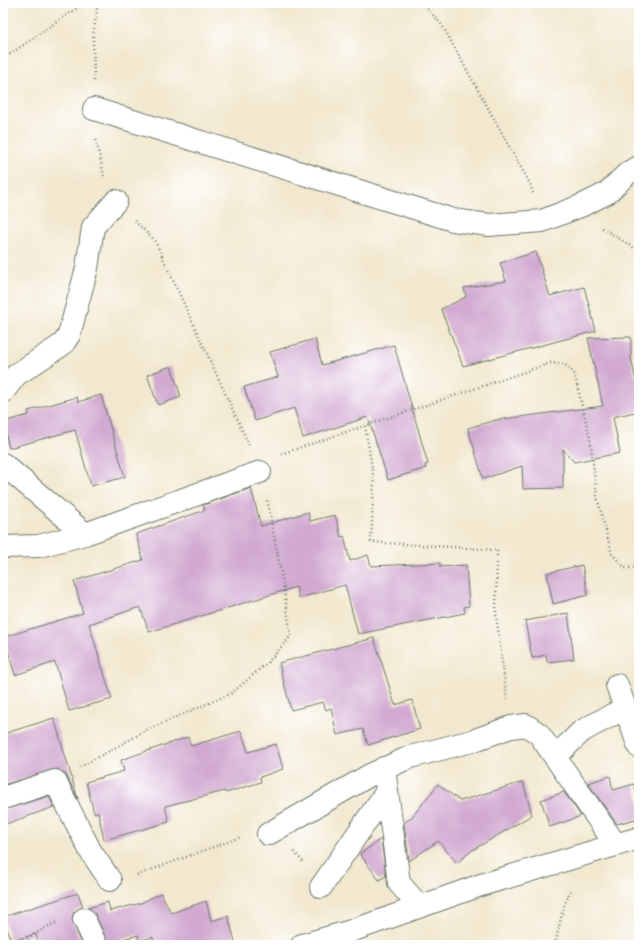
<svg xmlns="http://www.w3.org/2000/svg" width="642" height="948" font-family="'Gentium Book Plus',serif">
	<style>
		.building { fill: #d2aad1 }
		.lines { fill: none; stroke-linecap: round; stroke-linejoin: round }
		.street-casing { stroke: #69796a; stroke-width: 24 }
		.path { stroke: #69796a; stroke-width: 2.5; stroke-dasharray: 1 3; stroke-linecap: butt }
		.street { stroke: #fff; stroke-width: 22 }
	</style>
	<rect width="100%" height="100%" fill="#fff"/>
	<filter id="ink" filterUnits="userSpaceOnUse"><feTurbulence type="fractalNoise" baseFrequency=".025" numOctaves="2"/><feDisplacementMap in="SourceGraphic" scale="8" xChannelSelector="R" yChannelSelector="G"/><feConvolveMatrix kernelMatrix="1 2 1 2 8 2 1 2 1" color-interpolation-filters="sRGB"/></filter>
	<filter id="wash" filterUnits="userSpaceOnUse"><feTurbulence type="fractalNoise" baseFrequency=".012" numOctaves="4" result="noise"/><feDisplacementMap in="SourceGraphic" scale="16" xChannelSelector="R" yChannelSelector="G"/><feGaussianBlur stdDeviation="0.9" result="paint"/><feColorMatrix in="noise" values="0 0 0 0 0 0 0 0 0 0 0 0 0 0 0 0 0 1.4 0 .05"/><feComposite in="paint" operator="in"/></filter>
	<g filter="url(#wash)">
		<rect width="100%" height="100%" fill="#f2e8cf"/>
		<g id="blocks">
			<!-- building -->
			<path class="building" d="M 536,252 L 550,296 L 584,287 L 596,331 L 463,366 L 441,309 L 466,297 L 464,288 L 506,281 L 500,263 Z
				M 631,337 L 631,358 L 639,395 L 639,411 L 613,417 L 620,453 L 574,462 L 563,449 L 563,488 L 523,489 L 522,466 L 483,479 L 468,428 L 496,420 L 603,406 L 588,338 Z
				M 315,339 L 322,365 L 394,345 L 428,464 L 425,465 L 426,468 L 388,480 L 368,417 L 303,438 L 294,408 L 255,421 L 244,387 L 278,377 L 270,352 Z
				M 171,366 L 181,397 L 158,405 L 147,375 Z
				M 101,395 L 125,477 L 91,486 L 75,430 L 9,448 L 3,422 L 29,415 L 28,411 L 77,397 L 78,402 Z
				M 251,488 L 261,526 L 308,512 L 310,521 L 335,515 L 341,537 L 344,536 L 350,561 L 368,555 L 371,566 L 440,563 L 440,567 L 466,565 L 469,606 L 464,607 L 465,613 L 358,634 L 345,585 L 299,598 L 296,587 L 149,632 L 140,607 L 89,624 L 112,699 L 69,711 L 55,662 L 15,675 L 4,637 L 83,613 L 74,581 L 143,560 L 136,534 L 205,510 L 203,505 Z
				M 582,565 L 588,595 L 553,604 L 547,573 Z
				M 568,613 L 574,659 L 547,662 L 546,655 L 532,658 L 525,621 Z
				M 374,638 L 395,705 L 412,700 L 420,729 L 368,745 L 363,729 L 337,735 L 331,708 L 326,710 L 323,702 L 291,710 L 279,663 Z
				M 54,718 L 78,799 L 66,775 L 57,769 L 3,785 L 3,734 Z
				M 241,731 L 248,752 L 276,744 L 283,769 L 260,777 L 261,782 L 226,793 L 225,791 L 165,806 L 169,822 L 104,840 L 98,812 L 94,813 L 86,782 L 124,771 L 121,760 L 188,737 L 191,746 Z
				M 610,776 L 613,790 L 634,784 L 639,800 L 639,818 L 617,824 L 588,783 Z
				M 523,782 L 532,815 L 471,851 L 457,863 L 438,841 L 409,861 L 404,823 L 412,817 L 438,784 L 460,801 Z
				M 564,792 L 581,816 L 550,827 L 541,800 Z
				M 49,796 L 54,807 L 3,825 L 3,810 Z
				M 381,839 L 386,876 L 379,880 L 360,854 Z
				M 78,893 L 83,907 L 74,912 L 72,918 L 82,945 L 39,945 L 36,934 L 11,941 L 3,917 Z
				M 161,893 L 171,913 L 206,901 L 211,921 L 228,916 L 236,945 L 154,945 L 153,937 L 139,941 L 138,935 L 108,943 L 95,914 L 88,908 L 108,902 L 110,911 L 141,903 Z"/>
		</g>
	</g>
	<g filter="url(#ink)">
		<use href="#blocks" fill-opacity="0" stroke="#69796a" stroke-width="1"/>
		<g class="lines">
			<defs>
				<path id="street" d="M 94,109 L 453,220 L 489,225 L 542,221 L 583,205 L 607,193 L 629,172 L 639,167
					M 3,392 L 16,375 L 63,344 L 69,335 L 87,268 L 93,227 L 116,201
					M 3,464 L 85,534
					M 3,547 L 39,546 L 85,534 L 260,472
					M 617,685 L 639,747
					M 555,757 L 582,731 L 625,708
					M 384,768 L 399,883 L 419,906
					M 3,798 L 55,781 L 91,852 L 110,880
					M 268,834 L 370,775 L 410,757 L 472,741 L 511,727 L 526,725 L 539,734 L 616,845
					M 321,887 L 387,791
					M 84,919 L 96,945
					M 302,945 L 351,931 L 481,885 L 639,838"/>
			</defs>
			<!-- street casing -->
			<use href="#street" class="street-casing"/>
			<!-- path -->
			<path class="path" d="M 422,3 L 442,25 L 530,184 L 533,193
				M 3,59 L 84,3
				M 94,81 L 93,36 L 98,3
				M 96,140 L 104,176
				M 135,221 L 155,241 L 249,445
				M 602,228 L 639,251
				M 365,426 L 374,480 L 371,542 L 497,550 L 496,614 L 507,699
				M 281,454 L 551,363 L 564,364 L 574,373 L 590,438 L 597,497 L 612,554 L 625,568 L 639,567
				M 80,767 L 149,729 L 232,693 L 268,662 L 291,636 L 283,583 L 267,499
				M 294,852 L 304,863
				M 137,875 L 241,837
				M 17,945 L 50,925 L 56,923
				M 555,945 L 563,909 L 571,889"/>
			<!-- street -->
			<use href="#street" class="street"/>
		</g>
	</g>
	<!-- margin -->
	<rect width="642" height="948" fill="none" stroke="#fff" stroke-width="16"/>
</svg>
